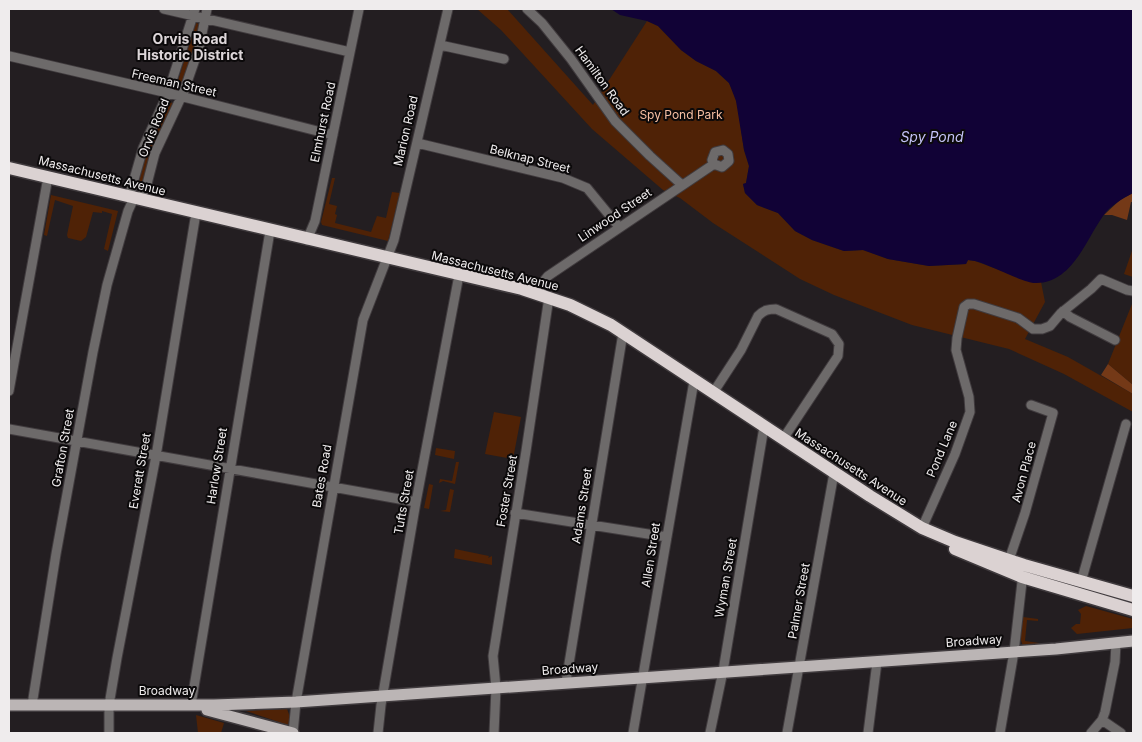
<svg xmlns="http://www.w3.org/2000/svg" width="1142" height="742" font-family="Inter,sans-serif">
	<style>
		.green { fill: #4f2206 }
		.forest { fill: #743917 }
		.water { fill: #110236 }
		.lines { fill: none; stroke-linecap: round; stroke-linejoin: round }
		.minor-casing { stroke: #403b3e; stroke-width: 11 }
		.major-casing { stroke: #403b3e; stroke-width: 14 }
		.highway-casing { stroke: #403b3e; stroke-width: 15 }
		.minor { stroke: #6d6a6a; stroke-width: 9 }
		.major { stroke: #bbb5b5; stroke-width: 11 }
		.highway { stroke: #dbd2d2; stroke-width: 12 }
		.labels { text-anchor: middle; stroke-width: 4; stroke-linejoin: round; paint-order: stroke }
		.street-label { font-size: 12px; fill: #efeced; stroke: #0b090a }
		.park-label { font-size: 12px; fill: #f7bfa3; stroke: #0b090a }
		.neighbourhood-label { font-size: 14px; font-weight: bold; fill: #ddd6d9; stroke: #0b090a }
		.water-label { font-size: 14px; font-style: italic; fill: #c4c2f7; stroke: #0b090a }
	</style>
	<rect width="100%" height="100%" fill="#231e21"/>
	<!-- green -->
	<path class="green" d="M 477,9 L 507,9 L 593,105 L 647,21 L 658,26 L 681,50 L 696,61 L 716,71 L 729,83 L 735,95 L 738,109 L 744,150 L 749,166 L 746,183 L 743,184 L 745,193 L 757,205 L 778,213 L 795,231 L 812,240 L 844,251 L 863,250 L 888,259 L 929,266 L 966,264 L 968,260 L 975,261 L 1035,283 L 1041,282 L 1045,302 L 1025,339 L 1068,357 L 1133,394 L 1133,412 L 1064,374 L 1009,349 L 912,325 L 834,295 L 800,279 L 713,223 L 680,198 L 663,190 L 592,129 L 501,30 Z
		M 196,23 L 199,24 C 200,36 186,82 177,91 L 175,90 Z
		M 168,102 L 173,103 L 143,186 L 140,187 L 138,185 L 148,147 Z
		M 332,178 L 335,178 L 329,204 L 337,206 L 335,214 L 337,215 L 335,223 L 371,232 L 377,216 L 386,218 L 392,192 L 400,193 L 388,241 L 322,225 L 321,222 Z
		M 51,195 L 118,211 L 108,251 L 104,249 L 112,214 L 102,211 L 102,213 L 93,212 L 86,237 L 81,241 L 68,238 L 67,235 L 73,206 L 55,200 L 47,236 L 44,235 Z
		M 1133,248 L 1133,277 L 1124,274 Z
		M 1132,304 L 1133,305 L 1133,385 L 1108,364 Z
		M 494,412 L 521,417 L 513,459 L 485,454 Z
		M 436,448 L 455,451 L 454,459 L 435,455 Z
		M 456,462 L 459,462 L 455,484 L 443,481 L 439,483 L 440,479 L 452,481 Z
		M 429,484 L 433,485 L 429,509 L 424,508 Z
		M 450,489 L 454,490 L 450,512 L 440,511 L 446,510 Z
		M 455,549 L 489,556 L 488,558 L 492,556 L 492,565 L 454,558 Z
		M 1086,606 L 1133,619 L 1133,628 L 1077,634 L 1071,628 L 1076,624 L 1080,624 L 1081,614 L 1078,610 Z
		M 1023,617 L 1038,619 L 1038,621 L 1027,620 L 1025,641 L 1039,643 L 1039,646 L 1024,647 C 1018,639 1021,627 1023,617 Z
		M 287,709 L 290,717 L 288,725 L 246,711 Z
		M 196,715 L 224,723 L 221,733 L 198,733 Z"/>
	<!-- forest -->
	<path class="forest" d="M 1133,193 L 1133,202 L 1131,202 L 1127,220 L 1112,215 L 1104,215 L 1120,200 Z
		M 1108,364 L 1133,385 L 1133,394 L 1101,375 Z"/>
	<!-- water -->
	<path class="water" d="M 611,9 L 1133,9 L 1133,193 C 1122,199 1111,205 1103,216 C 1086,240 1072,283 1036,283 C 1023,283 991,265 975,261 L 968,260 L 966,264 L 929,266 L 888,259 L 863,250 L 844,251 L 812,240 L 795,231 L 778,213 L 757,205 L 745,193 L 743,184 L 746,183 L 749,166 L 744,150 L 736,101 L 729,83 L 716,71 L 696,61 L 681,50 L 658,26 L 647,21 L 620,15 Z"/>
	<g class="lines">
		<defs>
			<path id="minor" d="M 164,9 L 350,52
				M 527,9 L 542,23 L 571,59 L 615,121 L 650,156 L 682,185
				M 440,45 L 504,59
				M 9,56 L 168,93 L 333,135
				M 417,143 L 563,178 L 587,188 L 619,227
				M 129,197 L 143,148 L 168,93 L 195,9
				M 140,200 L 147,184 L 155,153 L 184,91 L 199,48 L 207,9
				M 307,240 L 315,221 L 359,9
				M 541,295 L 543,282 L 548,276 L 714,164 L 722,167 L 729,161 L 728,154 L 723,150 L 715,152 L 712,160 L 714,164
				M 1063,311 L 1070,317 L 1115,340
				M 9,391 L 48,177
				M 713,393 L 741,350 L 758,316 C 764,310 768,309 776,309 L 832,334 L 839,344 L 838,356 L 783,439
				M 9,429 L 416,502
				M 515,513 L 667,537
				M 922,528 L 955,454 L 970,412 L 969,397 L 956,350 L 957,338 L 964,307 L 968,304 L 974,304 L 1018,318 L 1033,329 L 1042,329 L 1050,326 L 1061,313 L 1091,289 L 1101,279 L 1127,290 L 1133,291
				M 1009,560 L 1025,513 L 1053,413 L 1031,405
				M 1081,582 L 1126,424
				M 566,682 L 623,333
				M 32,705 L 56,554 L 93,352 L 107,285 L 128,211 L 134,198
				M 191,705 L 270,231
				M 1102,720 L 1121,733
				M 109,733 L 109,705 L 117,658 L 156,456 L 196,213
				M 293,733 L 296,702 L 363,320 L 394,240 L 448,9
				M 378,733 L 381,705 L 416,502 L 459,275
				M 494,733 L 496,688 L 493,656 L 526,451 L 549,297
				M 633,733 L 694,381
				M 710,733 L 723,671 L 764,427
				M 787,733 L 834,473
				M 868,733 L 877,662
				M 1000,733 L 1014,652 L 1023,573
				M 1091,733 L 1102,720 L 1105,712 L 1115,662 L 1116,643"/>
			<path id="major" d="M 9,705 L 214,705 L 296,702 L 1056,649 L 1133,641
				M 207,710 L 293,733"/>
			<path id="highway" d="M 9,168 L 522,289 L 570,305 L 611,325 L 870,496 L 922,528 L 955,542 L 1024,565 L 1133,596
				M 955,549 L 1022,577 L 1133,610"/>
		</defs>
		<!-- minor casing -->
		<use href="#minor" class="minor-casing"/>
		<!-- major casing -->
		<use href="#major" class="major-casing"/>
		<!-- highway casing -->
		<use href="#highway" class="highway-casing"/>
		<!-- minor -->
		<use href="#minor" class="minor"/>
		<!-- major -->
		<use href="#major" class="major"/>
		<!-- highway -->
		<use href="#highway" class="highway"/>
	</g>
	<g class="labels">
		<!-- street labels -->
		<g class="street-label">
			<text transform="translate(602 81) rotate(54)" y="4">Hamilton Road</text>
			<text transform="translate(174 83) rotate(13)" y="4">Freeman Street</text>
			<text transform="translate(323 122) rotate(-78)" y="4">Elmhurst Road</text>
			<text transform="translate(154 128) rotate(-68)" y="4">Orvis Road</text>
			<text transform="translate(406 131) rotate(-77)" y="4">Marion Road</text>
			<text transform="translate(530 159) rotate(14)" y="4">Belknap Street</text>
			<text transform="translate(102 176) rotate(14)" y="4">Massachusetts Avenue</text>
			<text transform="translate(615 215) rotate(-34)" y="4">Linwood Street</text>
			<text transform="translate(495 271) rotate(14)" y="4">Massachusetts Avenue</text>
			<text transform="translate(63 448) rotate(-80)" y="4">Grafton Street</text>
			<text transform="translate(942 449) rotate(-67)" y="4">Pond Lane</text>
			<text transform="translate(217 466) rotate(-81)" y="4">Harlow Street</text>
			<text transform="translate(851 467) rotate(33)" y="4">Massachusetts Avenue</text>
			<text transform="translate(140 471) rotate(-80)" y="4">Everett Street</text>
			<text transform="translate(1024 472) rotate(-75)" y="4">Avon Place</text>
			<text transform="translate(322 476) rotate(-80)" y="4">Bates Road</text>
			<text transform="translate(507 491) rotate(-80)" y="4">Foster Street</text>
			<text transform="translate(404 502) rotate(-80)" y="4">Tufts Street</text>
			<text transform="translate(582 506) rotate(-81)" y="4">Adams Street</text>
			<text transform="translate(651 555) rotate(-81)" y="4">Allen Street</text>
			<text transform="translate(726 578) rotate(-80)" y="4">Wyman Street</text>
			<text transform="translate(799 601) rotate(-80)" y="4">Palmer Street</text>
			<text transform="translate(974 641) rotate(-4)" y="4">Broadway</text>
			<text transform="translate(570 669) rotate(-4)" y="4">Broadway</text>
			<text x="167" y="695">Broadway</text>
		</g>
		<!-- park labels -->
		<g class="park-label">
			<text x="681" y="119">Spy Pond Park</text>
		</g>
		<!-- neighbourhood labels -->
		<g class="neighbourhood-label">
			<text x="190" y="44">Orvis Road<tspan x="190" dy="16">Historic District</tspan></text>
		</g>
		<!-- water labels -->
		<g class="water-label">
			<text x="932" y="142">Spy Pond</text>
		</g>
	</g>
	<!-- border -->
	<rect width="1142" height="742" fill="none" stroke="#efeced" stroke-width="20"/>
</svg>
